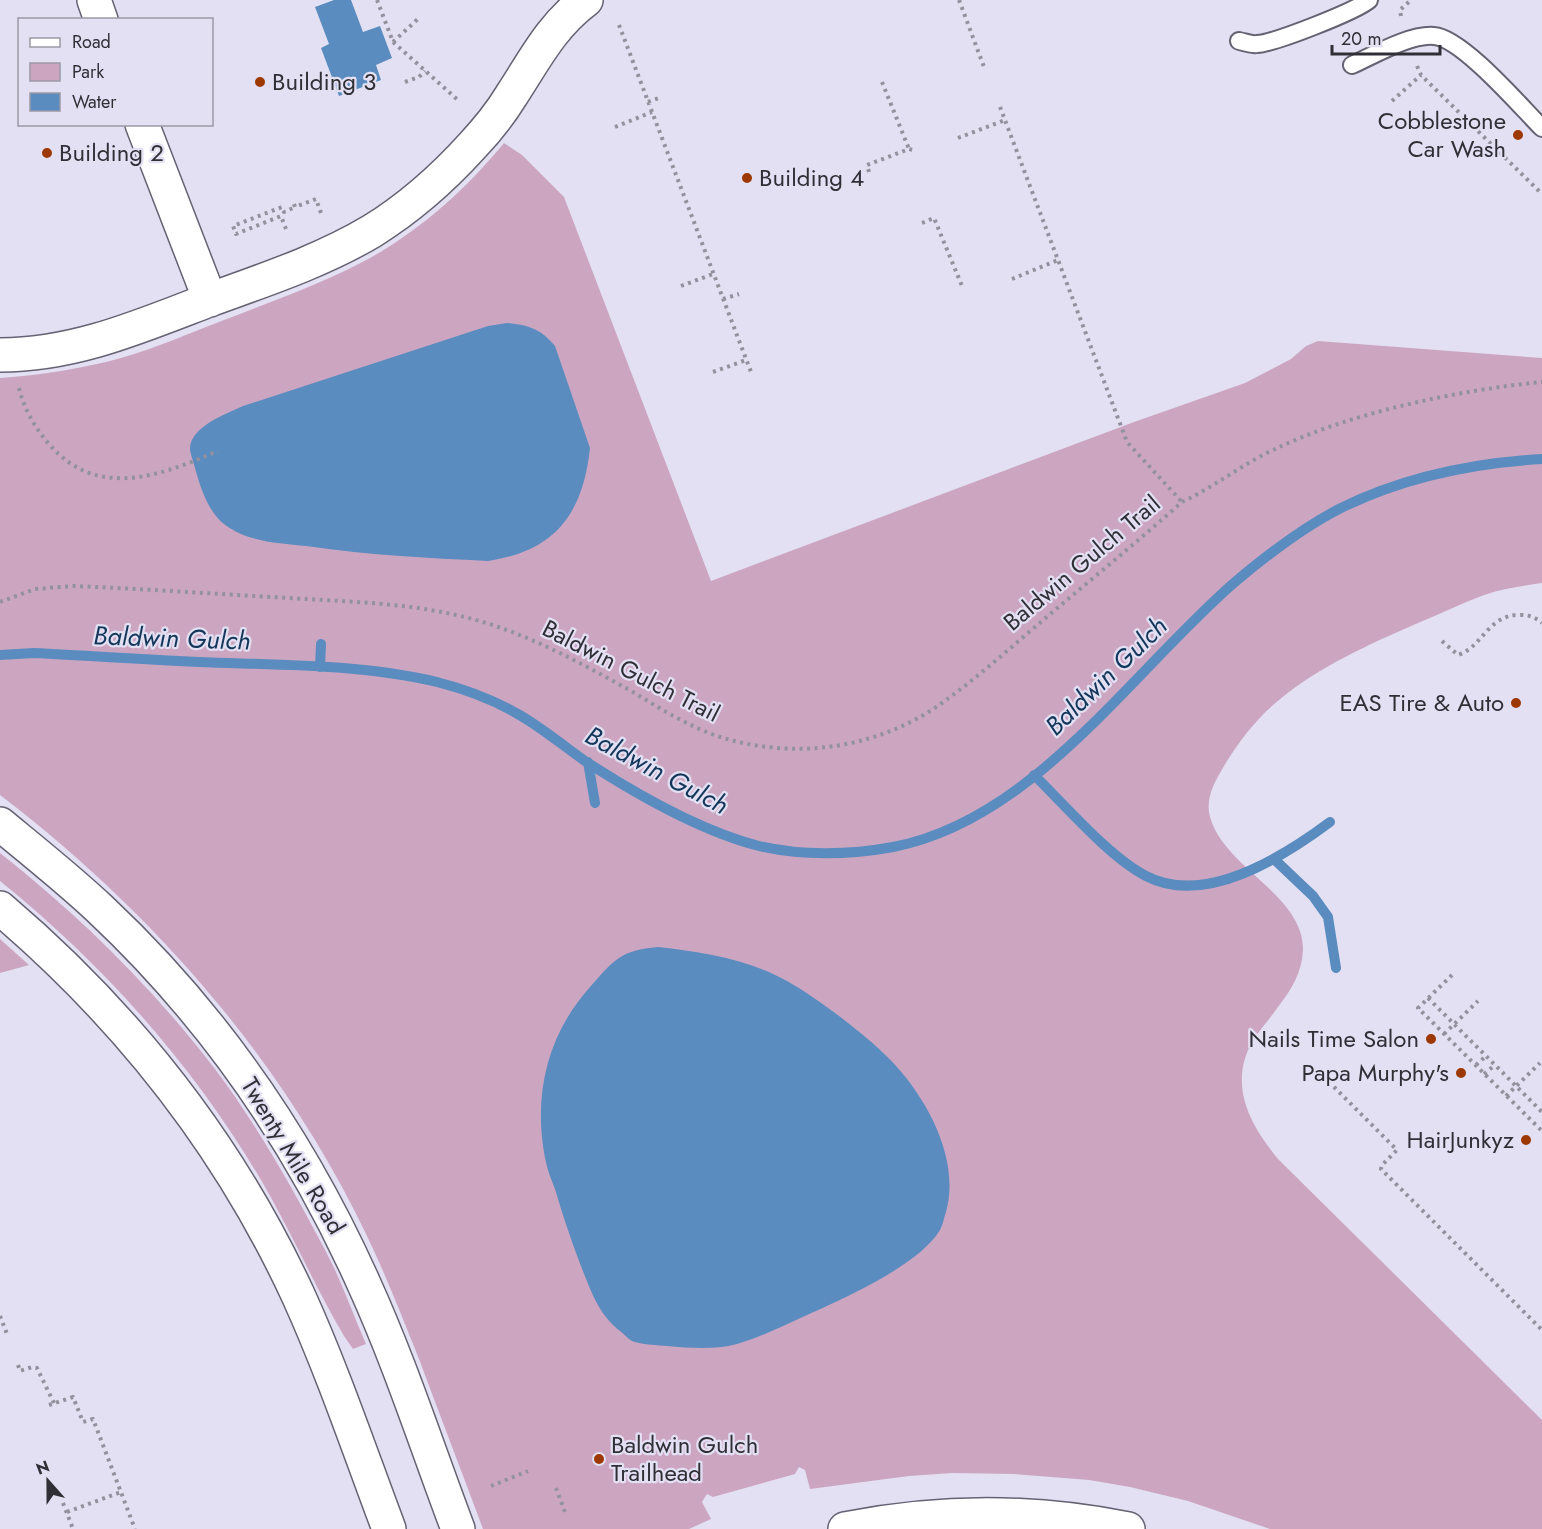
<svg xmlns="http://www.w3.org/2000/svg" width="1542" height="1529" font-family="Jost,sans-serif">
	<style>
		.green { fill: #cca6c1 }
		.water { fill: #5a8cbf }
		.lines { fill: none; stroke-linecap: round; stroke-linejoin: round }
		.stream { stroke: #5a8cbf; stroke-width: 10 }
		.service-casing { stroke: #656273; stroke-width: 20 }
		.minor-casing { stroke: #656273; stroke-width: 36 }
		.tertiary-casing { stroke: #656273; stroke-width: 36 }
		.secondary-casing { stroke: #656273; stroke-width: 36 }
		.path { stroke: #94919f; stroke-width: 4; stroke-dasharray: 3 4.5; stroke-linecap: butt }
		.service { stroke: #fff; stroke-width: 16 }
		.minor { stroke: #fff; stroke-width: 33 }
		.tertiary { stroke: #fff; stroke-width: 33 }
		.secondary { stroke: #fff; stroke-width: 33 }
		.poi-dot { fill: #9c3800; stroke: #e3e0f3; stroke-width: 2 }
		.labels { text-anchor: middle; stroke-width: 4.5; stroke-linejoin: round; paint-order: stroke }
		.poi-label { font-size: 24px; fill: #302f36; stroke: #e3e0f3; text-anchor: end }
		.street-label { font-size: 24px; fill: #302f36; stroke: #e3e0f3 }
		.water-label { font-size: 26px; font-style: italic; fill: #13375a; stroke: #e3e0f3 }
	</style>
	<rect width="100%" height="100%" fill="#e3e0f3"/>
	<!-- green -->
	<path class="green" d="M 504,143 L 522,155 L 564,197 L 711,581 L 1134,422 L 1245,383 L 1291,359 L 1306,346 L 1318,341 L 1542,358 L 1542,583 C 1523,586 1503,588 1484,595 C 1462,603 1440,614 1418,623 C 1370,644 1320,666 1279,700 C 1257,718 1239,741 1224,766 C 1214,783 1204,800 1211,820 C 1227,869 1304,896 1303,950 C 1302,973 1291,990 1278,1007 C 1269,1020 1256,1034 1249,1048 C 1230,1090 1252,1127 1278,1159 L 1542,1420 L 1542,1529 L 1270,1529 L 1188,1501 L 1130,1487 L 1089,1480 L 1014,1474 L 952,1473 L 909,1476 L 810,1489 L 805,1470 L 799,1467 L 795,1474 L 713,1497 L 707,1494 L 702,1502 L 711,1519 L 689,1529 L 483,1529 C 462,1472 440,1416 419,1359 C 402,1317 386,1275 366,1234 C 282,1059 153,912 0,795 L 0,378 C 41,375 81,369 121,358 C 156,348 190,333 224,320 C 273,301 324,283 370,258 C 422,229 467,188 504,143 Z
		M 0,853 C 80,916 153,988 215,1069 C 257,1125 292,1187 324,1248 C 341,1279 352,1312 366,1344 L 353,1349 L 344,1336 C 314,1285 291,1231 261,1180 C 193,1065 104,965 0,881 Z
		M 0,939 L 29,965 L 0,973 Z"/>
	<!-- water -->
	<path class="water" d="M 334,0 L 351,0 L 363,32 L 380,26 L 392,58 L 376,65 L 381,80 L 339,96 L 321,48 L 329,44 L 315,7 Z
		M 507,323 C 528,325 541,329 555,346 L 590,448 C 583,514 555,551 488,561 C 427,558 367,555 306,546 C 278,543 247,542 224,524 C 208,512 200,486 195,468 C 194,463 191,456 190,450 C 189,427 226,414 243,406 L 488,326 Z
		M 658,947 C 703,952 747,959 787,981 C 819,999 872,1039 897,1067 C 930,1104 960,1162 946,1212 C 944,1217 943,1225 940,1230 C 919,1265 845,1298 807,1315 C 785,1325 761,1337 737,1344 C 715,1350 689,1348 667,1346 C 657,1345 645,1345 635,1342 C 630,1341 625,1335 620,1331 C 597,1313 590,1288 579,1261 C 570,1237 562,1213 555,1189 C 551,1179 547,1169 545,1158 C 533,1095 547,1035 590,987 C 614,960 621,950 658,947 Z"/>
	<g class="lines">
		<!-- stream -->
		<path class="stream" d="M 0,655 L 34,653 C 98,656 163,661 228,663 C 297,665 370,666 437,682 C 464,689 492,699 516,713 C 540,726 562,745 585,761 C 636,794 700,831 759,846 C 801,856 850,855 893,847 C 1034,820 1132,671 1235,582 C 1267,555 1302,528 1339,509 C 1401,478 1473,463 1542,459
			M 320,667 L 321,644
			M 588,762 L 595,803
			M 1034,775 C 1065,805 1109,857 1146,876 C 1205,907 1283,857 1330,822
			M 1274,859 L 1313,896 L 1328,917 L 1336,968"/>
		<defs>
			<path id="service" d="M 1239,41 C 1245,42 1251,45 1257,44 C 1275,43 1356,11 1369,0
				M 1352,65 C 1374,55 1410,34 1434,36 C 1462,38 1521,107 1542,128"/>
			<path id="minor" d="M 94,0 L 101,20
				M 142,124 L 210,300
				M 0,355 C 75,355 141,326 209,300 C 264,280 322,261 372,231 C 409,208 443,178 472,146 C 487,130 500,114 511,96 C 534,61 551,26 586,0"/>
			<path id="tertiary" d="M 845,1529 C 940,1510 1034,1510 1128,1529"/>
			<path id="secondary" d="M 0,824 C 34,852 68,879 100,909 C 213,1015 301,1143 364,1284 C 400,1363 427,1447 458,1529
				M 0,908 C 127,1016 229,1145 299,1297 C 333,1372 360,1452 389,1529"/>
		</defs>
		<!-- service casing -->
		<use href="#service" class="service-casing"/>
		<!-- minor casing -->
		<use href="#minor" class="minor-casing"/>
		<!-- tertiary casing -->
		<use href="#tertiary" class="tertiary-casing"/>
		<!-- secondary casing -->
		<use href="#secondary" class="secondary-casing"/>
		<!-- path -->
		<path class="path" d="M 377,0 L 393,42 L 460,102
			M 959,0 L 984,67
			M 1401,16 L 1400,10 L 1411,0
			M 619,25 L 751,372
			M 393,42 L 420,17
			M 1417,66 L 1421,75 L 1542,194
			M 405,82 L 419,77 L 425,71
			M 882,82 L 909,149
			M 1392,101 L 1421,75
			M 648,102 L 662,97
			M 1000,107 L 1127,442 L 1182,502
			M 615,127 L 652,112
			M 958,138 L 1005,120
			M 869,172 L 867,165 L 909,149 L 913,150
			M 294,204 L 295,207 L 316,199 L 321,213
			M 922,223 L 934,218 L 962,286
			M 286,229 L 281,216 L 236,234 L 233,226 L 282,207 L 284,212 L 295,207
			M 1012,279 L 1058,260
			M 681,286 L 713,274
			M 723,299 L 739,294
			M 713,372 L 746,360
			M 19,388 C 24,409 35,428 49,444 C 97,500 160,476 218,451
			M 0,602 L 35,589 L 74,586 C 146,589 217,594 289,598 C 354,602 420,603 483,622 C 536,638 584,665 633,692 C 659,708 685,724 714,735 C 791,761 876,750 942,703 C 977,678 1009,649 1042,621 C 1088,582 1136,543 1182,502 C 1214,487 1241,465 1273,450 C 1349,413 1458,390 1542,382
			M 1442,641 L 1458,655 C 1483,647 1488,614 1520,615 C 1529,615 1535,617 1542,623
			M 1452,975 L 1418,1008 L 1542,1131
			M 1428,998 L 1542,1112
			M 1444,1034 L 1478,1001
			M 1476,1065 L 1486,1056
			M 1318,1071 L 1397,1150 L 1382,1165 L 1381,1169 L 1542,1330
			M 1484,1074 L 1495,1065
			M 1506,1096 L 1540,1063
			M 0,1316 L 7,1334
			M 18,1365 L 20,1371 L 32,1367 L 37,1368 L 54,1403
			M 49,1405 L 73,1397 L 83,1422 L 93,1419 L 135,1529
			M 491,1486 L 528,1471
			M 556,1488 L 566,1515
			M 63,1503 L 73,1529
			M 67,1512 L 121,1492"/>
		<!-- service -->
		<use href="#service" class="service"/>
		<!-- minor -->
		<use href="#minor" class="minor"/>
		<!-- tertiary -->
		<use href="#tertiary" class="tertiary"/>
		<!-- secondary -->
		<use href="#secondary" class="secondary"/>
	</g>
	<!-- markers -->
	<g class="poi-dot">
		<circle cx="260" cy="82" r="6"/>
		<circle cx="1518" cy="135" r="6"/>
		<circle cx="47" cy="153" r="6"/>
		<circle cx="747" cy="178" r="6"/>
		<circle cx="1516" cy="703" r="6"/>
		<circle cx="1431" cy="1039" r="6"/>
		<circle cx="1461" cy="1073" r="6"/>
		<circle cx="1526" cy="1140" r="6"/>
		<circle cx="599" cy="1459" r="6"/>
	</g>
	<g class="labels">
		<!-- poi labels -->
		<g class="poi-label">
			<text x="272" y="90" text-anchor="start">Building 3</text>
			<text x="1506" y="129">Cobblestone<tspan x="1506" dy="28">Car Wash</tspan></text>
			<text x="59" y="161" text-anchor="start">Building 2</text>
			<text x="759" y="186" text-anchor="start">Building 4</text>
			<text x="1504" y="711">EAS Tire &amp; Auto</text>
			<text x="1419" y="1047">Nails Time Salon</text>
			<text x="1449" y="1081">Papa Murphy's</text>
			<text x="1514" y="1148">HairJunkyz</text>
			<text x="611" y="1453" text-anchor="start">Baldwin Gulch<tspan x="611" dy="28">Trailhead</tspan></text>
		</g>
		<!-- street labels -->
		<g class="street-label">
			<text transform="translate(1082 563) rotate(-40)" y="8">Baldwin Gulch Trail</text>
			<text transform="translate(631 671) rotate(27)" y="8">Baldwin Gulch Trail</text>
			<text transform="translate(293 1156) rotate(59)" y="8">Twenty Mile Road</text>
		</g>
		<!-- water labels -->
		<g class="water-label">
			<text transform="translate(172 638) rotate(2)" y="9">Baldwin Gulch</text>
			<text transform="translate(1106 676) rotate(-44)" y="9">Baldwin Gulch</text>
			<text transform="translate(657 770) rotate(28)" y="9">Baldwin Gulch</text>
		</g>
	</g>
	<!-- legend -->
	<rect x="18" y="18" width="195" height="108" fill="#e3e0f3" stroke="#9b99a7" stroke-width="1.5"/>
	<rect x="30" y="38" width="30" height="9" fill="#ffffff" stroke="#9b99a7" stroke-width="1.5"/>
	<text x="72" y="48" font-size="18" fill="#302f36">Road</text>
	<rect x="30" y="63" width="30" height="18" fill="#cca6c1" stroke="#9b99a7" stroke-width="1.5"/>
	<text x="72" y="78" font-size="18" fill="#302f36">Park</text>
	<rect x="30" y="93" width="30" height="18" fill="#5a8cbf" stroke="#9b99a7" stroke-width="1.5"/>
	<text x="72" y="108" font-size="18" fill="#302f36">Water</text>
	<!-- north arrow -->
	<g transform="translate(48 1481) rotate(339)" stroke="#e3e0f3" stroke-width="4.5" paint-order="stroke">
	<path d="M0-4.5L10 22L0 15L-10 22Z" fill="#302f36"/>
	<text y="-9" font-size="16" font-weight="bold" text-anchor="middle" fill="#302f36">N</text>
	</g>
	<!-- scale -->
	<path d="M1332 45v9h108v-9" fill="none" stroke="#302f36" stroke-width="3"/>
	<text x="1341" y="45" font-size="18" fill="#302f36" stroke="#e3e0f3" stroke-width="4.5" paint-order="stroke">20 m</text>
</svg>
